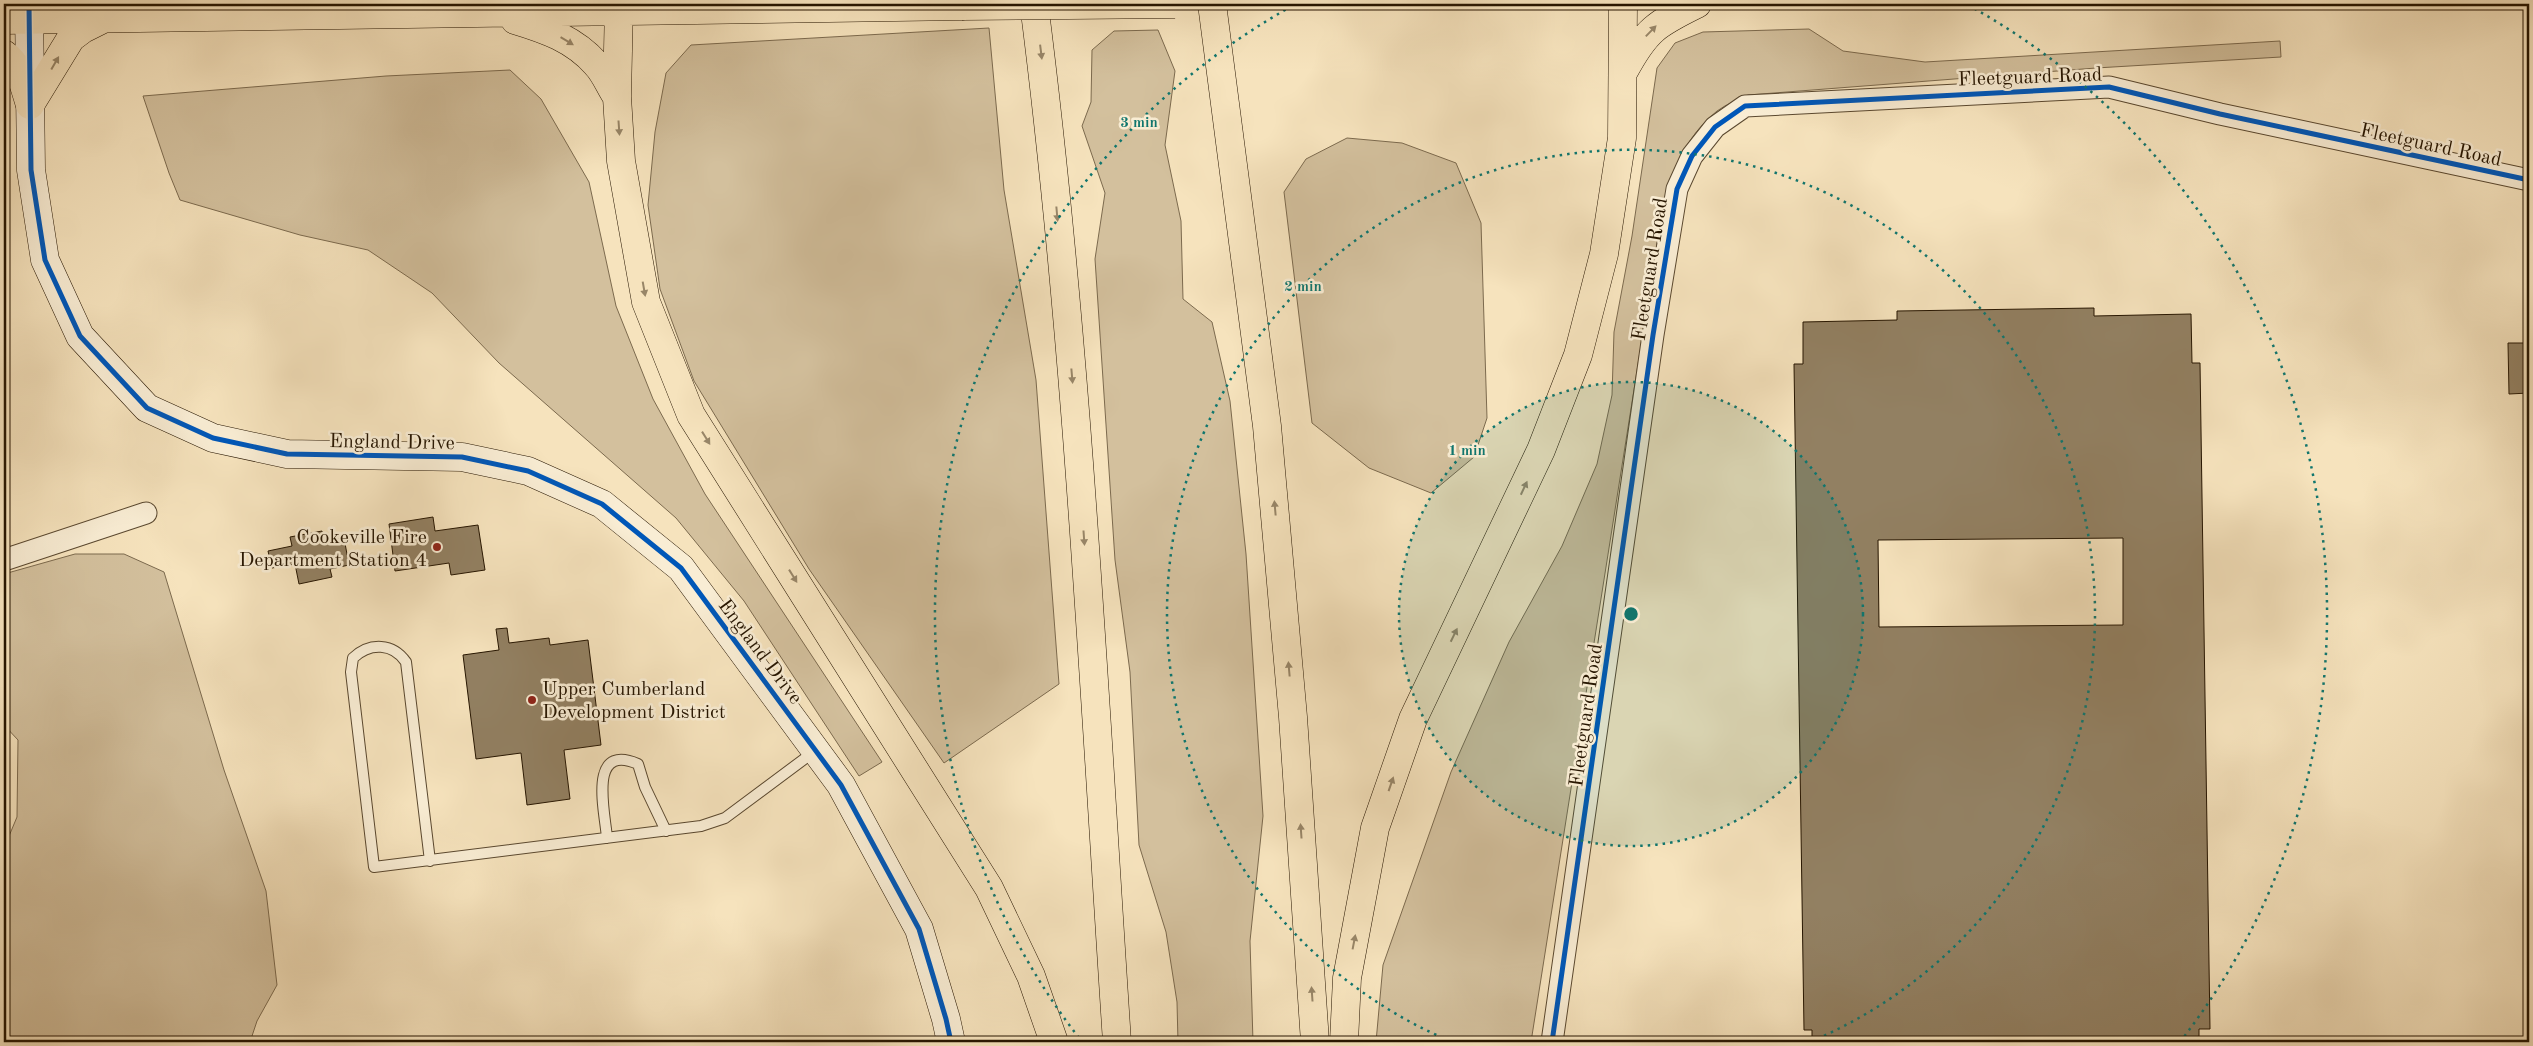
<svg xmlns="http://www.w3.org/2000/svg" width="2533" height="1046" font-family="'Old Standard TT',serif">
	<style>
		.green { fill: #d3c09d; stroke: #7c6a4e }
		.building { fill: #928062; stroke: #261500; fill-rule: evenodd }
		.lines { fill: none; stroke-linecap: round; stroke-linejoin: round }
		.lane-casing { stroke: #5a482f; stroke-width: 12 }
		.street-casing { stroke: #5a482f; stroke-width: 23 }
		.secondary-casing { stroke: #261500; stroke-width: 29 }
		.highway-casing { stroke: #261500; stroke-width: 29 }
		.lane { stroke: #f9edd4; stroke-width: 10 }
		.street { stroke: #f9edd4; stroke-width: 21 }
		.secondary { stroke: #f9edd4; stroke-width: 28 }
		.highway { stroke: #f6e3bd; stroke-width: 28 }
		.highway-bridge-casing { stroke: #261500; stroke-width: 29; stroke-linecap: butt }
		.highway-bridge { stroke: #f6e3bd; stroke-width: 28 }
		.cycleway-casing { stroke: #f9edd4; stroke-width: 8 }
		.cycleway { stroke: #0057b8; stroke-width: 5 }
		.oneway { fill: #988668 }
		.ring { fill: none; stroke: #0f766e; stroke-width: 2.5; stroke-dasharray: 2.5 5 }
		.poi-dot { fill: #8f2418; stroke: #f9edd4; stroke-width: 2 }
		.labels { text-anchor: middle; stroke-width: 5; stroke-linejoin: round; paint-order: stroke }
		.street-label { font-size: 20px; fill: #261500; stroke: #f9edd4 }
		.poi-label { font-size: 20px; fill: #261500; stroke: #f9edd4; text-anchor: end }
		.centre { fill: #0f766e; stroke: #f9edd4; stroke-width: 2.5 }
		.ring-label { font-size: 15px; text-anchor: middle; font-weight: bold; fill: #0f766e; stroke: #f9edd4; stroke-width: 5; stroke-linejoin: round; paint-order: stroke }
	</style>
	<rect width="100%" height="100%" fill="#f6e3bd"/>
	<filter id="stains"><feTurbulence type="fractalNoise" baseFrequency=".004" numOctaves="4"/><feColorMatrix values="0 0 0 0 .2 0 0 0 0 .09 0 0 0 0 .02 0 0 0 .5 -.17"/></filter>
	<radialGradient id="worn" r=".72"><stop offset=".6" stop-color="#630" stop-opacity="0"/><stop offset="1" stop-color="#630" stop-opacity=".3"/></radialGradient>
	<!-- green -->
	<path class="green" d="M 989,28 L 1004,190 L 1036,380 L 1059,684 L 944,763 L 809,569 L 694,381 L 660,289 L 648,205 L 655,132 L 666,73 L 691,45 Z
		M 1809,29 L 1843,51 L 1925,62 L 2280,41 L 2281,57 L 2096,68 L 1748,95 C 1739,100 1726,104 1717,111 C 1674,146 1667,193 1657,244 L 1531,1042 L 1376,1042 L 1383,965 L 1451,772 L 1509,642 L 1562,546 L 1597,464 L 1612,395 L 1614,332 L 1632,236 L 1657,68 L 1675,43 L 1703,32 Z
		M 1158,30 L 1175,71 L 1165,145 L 1181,221 L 1183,299 L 1212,322 L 1230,401 L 1246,554 L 1263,816 L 1250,941 L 1253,1042 L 1178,1042 L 1177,1002 L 1166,932 L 1139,845 L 1130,672 L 1115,560 L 1095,259 L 1105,193 L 1082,126 L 1091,102 L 1092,50 L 1114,31 Z
		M 510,70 L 541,99 L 589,182 L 616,306 L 653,399 L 705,494 L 882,762 L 859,776 L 744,601 L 676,518 L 499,363 L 432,293 L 368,250 L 300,235 L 180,200 L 169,173 L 143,96 L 386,76 Z
		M 1347,138 L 1402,143 L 1456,163 L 1481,223 L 1487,418 L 1474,457 L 1431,493 L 1369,468 L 1312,423 L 1284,192 L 1306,159 Z
		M 75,554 L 124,554 L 164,572 L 224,770 L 266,891 L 277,985 L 257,1021 L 250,1042 L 4,1042 L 4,848 L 17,817 L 18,740 L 4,725 L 4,574 Z"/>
	<!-- building -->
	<path class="building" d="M 2094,308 L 2094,316 L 2191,314 L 2192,363 L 2200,363 L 2210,1029 L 2199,1029 L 2199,1042 L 1812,1042 L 1812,1030 L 1804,1030 L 1794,364 L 1803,364 L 1803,322 L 1897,320 L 1897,311 ZM 2123,538 L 2123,625 L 1879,627 L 1878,540 Z
		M 2508,343 L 2529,343 L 2529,393 L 2509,394 Z
		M 433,517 L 435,531 L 478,525 L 485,570 L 451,575 L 449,563 L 395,571 L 389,524 Z
		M 322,531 L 324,541 L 344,538 L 349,565 L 330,569 L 332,577 L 299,584 L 295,564 L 272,568 L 268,551 L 292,546 L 290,537 Z
		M 507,628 L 509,643 L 549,638 L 550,645 L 588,640 L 601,745 L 564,750 L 570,799 L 527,805 L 521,753 L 476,759 L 463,655 L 499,650 L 496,629 Z"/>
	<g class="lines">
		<defs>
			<path id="lane" d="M 607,838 C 605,812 587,742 638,764 L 645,787 L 666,831
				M 430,861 L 406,662 C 393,643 370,642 353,658 L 351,672 L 374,867 L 701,826 L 725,818 L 815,751"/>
			<path id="street" d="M 4,560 L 146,513
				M 1552,1042 L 1653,335 L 1677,189 L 1692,156 L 1715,127 L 1745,106 L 2109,87 L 2220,114 L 2529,180"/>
			<path id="secondary" d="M 29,4 L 31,170 L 45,260 L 80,336 L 147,408 L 213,438 L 287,454 L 462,457 L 528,471 L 602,504 L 681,568 L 841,785 L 919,929 L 946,1019 L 951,1042"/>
			<path id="highway" d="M 619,4 L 617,97 L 621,161 L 646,302 L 691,415 L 989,888 L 1031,976 L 1054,1042
				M 1034,4 C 1078,348 1094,696 1117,1042
				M 1212,4 L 1267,426 L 1293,717 L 1315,1042
				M 4,20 L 962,6
				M 515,20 C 545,29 574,39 596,64 C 605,73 610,87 617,97
				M 4,54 C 20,65 24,86 30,105
				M 1624,71 C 1646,30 1656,24 1697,4
				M 30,105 L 71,38 L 83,29 L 103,19
				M 1344,1042 L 1347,978 L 1375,828 L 1413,719 L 1541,450 L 1578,355 L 1604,254 L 1622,138 L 1623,4"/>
		</defs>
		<!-- lane casing -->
		<use href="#lane" class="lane-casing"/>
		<!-- street casing -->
		<use href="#street" class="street-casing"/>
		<!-- secondary casing -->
		<use href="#secondary" class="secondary-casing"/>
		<!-- highway casing -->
		<use href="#highway" class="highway-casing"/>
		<!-- lane -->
		<use href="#lane" class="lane"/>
		<!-- street -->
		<use href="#street" class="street"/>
		<!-- secondary -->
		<use href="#secondary" class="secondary"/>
		<!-- highway -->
		<use href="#highway" class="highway"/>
		<defs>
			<path id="highway-bridge" d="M 962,6 L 1175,4"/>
		</defs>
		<!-- highway-bridge casing -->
		<use href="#highway-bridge" class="highway-bridge-casing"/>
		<!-- highway-bridge -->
		<use href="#highway-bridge" class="highway-bridge"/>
		<defs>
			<path id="cycleway" d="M 29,4 L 31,170 L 45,260 L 80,336 L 147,408 L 213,438 L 287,454 L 462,457 L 528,471 L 602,504 L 681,568 L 841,785 L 919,929 L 946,1019 L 951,1042
				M 1552,1042 L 1653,335 L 1677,189 L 1692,156 L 1715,127 L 1745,106 L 2109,87 L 2220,114 L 2529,180"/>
		</defs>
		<!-- cycleway casing -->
		<use href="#cycleway" class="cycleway-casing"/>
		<!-- cycleway -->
		<use href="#cycleway" class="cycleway"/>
	</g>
	<!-- one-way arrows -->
	<defs><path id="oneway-solid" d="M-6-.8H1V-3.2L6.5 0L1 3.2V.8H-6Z" transform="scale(1.25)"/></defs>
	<g class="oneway">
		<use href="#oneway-solid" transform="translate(1651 31) rotate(-46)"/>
		<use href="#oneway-solid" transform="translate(567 41) rotate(31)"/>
		<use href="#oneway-solid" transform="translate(1041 52) rotate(83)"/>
		<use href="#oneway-solid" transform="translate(55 63) rotate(-60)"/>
		<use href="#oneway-solid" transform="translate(619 128) rotate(86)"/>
		<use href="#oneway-solid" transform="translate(1057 214) rotate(85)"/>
		<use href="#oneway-solid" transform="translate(644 289) rotate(80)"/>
		<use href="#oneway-solid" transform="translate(1072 376) rotate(85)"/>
		<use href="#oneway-solid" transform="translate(706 438) rotate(58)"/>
		<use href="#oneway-solid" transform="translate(1524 488) rotate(-65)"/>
		<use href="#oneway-solid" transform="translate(1275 508) rotate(-95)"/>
		<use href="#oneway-solid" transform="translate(1084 538) rotate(86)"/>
		<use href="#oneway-solid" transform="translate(793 576) rotate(58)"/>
		<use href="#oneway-solid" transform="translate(1454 635) rotate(-64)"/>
		<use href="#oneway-solid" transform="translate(1289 669) rotate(-95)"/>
		<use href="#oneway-solid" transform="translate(1391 784) rotate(-71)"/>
		<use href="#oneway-solid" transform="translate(1301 831) rotate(-94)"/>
		<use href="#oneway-solid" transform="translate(1354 942) rotate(-79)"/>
		<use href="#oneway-solid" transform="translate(1312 994) rotate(-94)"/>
	</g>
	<!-- distance rings -->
	<circle cx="1631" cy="614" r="232" fill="#0f766e" fill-opacity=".12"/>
	<g class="ring">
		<circle cx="1631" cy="614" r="232"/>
		<path d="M1450 1041A464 464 0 1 1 1812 1041"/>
		<path d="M1079 1038A696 696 0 0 1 1294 5M1968 5A696 696 0 0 1 2183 1038"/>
	</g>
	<!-- markers -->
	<g class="poi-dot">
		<circle cx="437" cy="547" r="5"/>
		<circle cx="532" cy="700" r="5"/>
	</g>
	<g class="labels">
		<!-- street labels -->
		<g class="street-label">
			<text transform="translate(2030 76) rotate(-2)" y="7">Fleetguard Road</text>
			<text transform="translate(2431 144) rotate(12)" y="7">Fleetguard Road</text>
			<text transform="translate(1649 269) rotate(-81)" y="7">Fleetguard Road</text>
			<text transform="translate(392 441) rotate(1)" y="7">England Drive</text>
			<text transform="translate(761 651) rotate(53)" y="7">England Drive</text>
			<text transform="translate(1585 715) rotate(-82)" y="7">Fleetguard Road</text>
		</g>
		<!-- poi labels -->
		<g class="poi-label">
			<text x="427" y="543">Cookeville Fire<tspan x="427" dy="23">Department Station 4</tspan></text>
			<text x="542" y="695" text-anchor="start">Upper Cumberland<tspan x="542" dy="23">Development District</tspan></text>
		</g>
	</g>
	<circle cx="1631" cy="614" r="8" class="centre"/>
	<g class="ring-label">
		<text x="1139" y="127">3 min</text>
		<text x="1303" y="291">2 min</text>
		<text x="1467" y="455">1 min</text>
	</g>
	<!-- margin -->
	<rect width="2533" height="1046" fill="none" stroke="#f6e3bd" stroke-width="20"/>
	<rect x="5" y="5" width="2523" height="1036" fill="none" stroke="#261500" stroke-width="2.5"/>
	<rect x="10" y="10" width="2513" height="1026" fill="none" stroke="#261500"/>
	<rect width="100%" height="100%" filter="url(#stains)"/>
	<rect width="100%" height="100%" fill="url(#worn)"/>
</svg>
